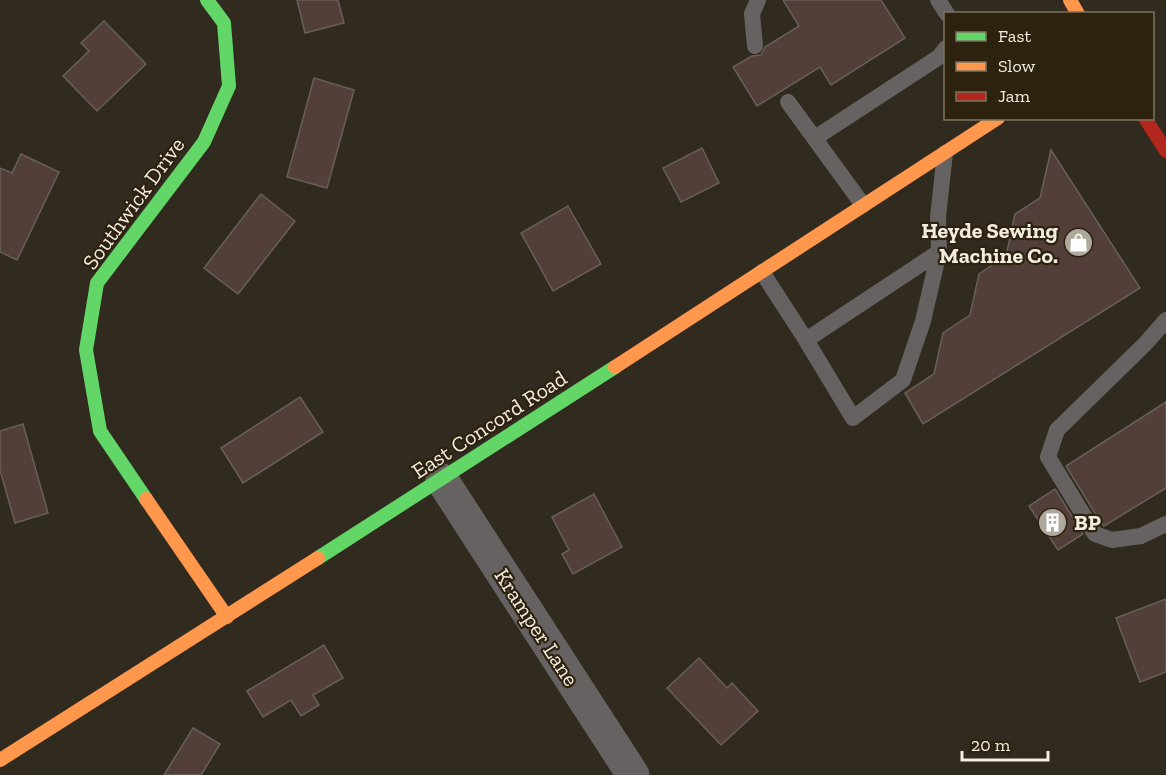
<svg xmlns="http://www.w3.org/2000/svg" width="1166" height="775" font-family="'Zilla Slab',serif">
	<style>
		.building { fill: #523f3a; stroke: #685f59; stroke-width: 1.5 }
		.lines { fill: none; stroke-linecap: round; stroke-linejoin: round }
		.lane { stroke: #666262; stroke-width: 16 }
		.street { stroke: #666262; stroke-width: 33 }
		.fast { stroke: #63d668; stroke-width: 14 }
		.slow { stroke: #ff974d; stroke-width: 14 }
		.jam { stroke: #b3261e; stroke-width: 14 }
		.labels { text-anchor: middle; stroke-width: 4.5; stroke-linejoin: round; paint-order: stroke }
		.street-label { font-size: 22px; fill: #f3ece0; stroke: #2d220e }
		.poi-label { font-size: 22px; font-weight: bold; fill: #f3ece0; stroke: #2d220e; text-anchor: end }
	</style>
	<rect width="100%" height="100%" fill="#302a1f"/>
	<!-- building -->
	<path class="building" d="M 297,0 L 338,0 L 344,23 L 305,33 Z
		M 783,0 L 881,0 L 905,38 L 831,85 L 820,67 L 757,106 L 733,67 L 752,56 L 761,55 L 765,47 L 799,26 Z
		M 104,21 L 146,64 L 97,111 L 63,76 L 89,51 L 81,43 Z
		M 314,78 L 354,90 L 327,188 L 287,177 Z
		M 702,148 L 719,183 L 681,202 L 663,168 Z
		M 1051,150 L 1140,288 L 923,424 L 905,393 L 934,374 L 943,333 L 970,315 L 979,274 L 1006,256 L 1015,214 L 1040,198 Z
		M 21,154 L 59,172 L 17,260 L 0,252 L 0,168 L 12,173 Z
		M 261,194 L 295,221 L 238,294 L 204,268 Z
		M 568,206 L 601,264 L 553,291 L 521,233 Z
		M 300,397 L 323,432 L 243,483 L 221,448 Z
		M 1166,402 L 1166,488 L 1104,526 L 1101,523 L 1066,466 Z
		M 23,424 L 48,513 L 15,523 L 0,470 L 0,431 Z
		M 1055,489 L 1083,534 L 1058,550 L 1029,506 Z
		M 594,494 L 622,547 L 573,574 L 562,554 L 569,550 L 552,517 Z
		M 1166,599 L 1166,672 L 1140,682 L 1116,618 Z
		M 324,645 L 343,678 L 313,695 L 319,705 L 301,716 L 291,700 L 263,717 L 247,691 Z
		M 699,658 L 727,688 L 732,683 L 758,711 L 721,745 L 667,688 Z
		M 193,728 L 220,744 L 201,775 L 164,775 Z"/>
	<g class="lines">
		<!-- lane -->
		<path class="lane" d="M 938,0 L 947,14
			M 755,46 L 752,14 L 758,0
			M 788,102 L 863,205
			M 815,138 L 939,57 L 946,48
			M 762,272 L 806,340 L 939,252
			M 1166,320 L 1146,343 L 1057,430 L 1048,457 L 1095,534 L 1112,540 L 1141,536 L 1166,524
			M 806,340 L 853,418 L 903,380 L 923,321 L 939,252 L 938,217 L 945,153"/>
		<!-- street -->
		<path class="street" d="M 442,480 L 633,775"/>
		<!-- fast -->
		<path class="fast" d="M 146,499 L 100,431 L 86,350 L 97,283 L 204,142 L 229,86 L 224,23 L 207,0
			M 318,558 L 615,367"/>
		<!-- slow -->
		<path class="slow" d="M 1070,0 L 1078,14
			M 615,367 L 998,118
			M 146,499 L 227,617
			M 0,760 L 318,558"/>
		<!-- jam -->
		<path class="jam" d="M 1145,118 L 1166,151"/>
	</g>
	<!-- icons -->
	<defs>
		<symbol id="shop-disc" viewBox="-11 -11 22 22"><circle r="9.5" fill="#afa89c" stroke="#2d220e"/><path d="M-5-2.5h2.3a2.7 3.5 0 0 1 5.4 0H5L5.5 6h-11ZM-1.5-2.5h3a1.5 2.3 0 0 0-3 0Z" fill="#fff"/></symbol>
		<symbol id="building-disc" viewBox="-11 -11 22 22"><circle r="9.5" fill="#afa89c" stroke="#2d220e"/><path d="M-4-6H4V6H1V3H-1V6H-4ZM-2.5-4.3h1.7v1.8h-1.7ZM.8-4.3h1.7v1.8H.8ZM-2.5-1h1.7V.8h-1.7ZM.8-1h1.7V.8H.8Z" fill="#fff"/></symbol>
	</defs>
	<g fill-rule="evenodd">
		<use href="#shop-disc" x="1062" y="226" width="33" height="33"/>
		<use href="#building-disc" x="1036" y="506" width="33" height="33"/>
	</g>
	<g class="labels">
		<!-- street labels -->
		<g class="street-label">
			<text transform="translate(133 203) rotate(-54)" y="8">Southwick Drive</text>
			<text transform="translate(489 424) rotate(-33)" y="8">East Concord Road</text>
			<text transform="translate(537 627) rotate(57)" y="8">Kramper Lane</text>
		</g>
		<!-- poi labels -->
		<g class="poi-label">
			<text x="1058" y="238">Heyde Sewing<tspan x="1058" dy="25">Machine Co.</tspan></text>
			<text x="1074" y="530" text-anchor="start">BP</text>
		</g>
	</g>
	<!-- legend -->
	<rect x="944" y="12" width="210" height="108" fill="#2d220e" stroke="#7c7362" stroke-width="1.5"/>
	<rect x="956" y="32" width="30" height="9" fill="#63d668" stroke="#7c7362" stroke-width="1.5"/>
	<text x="998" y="42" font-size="18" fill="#f3ece0">Fast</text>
	<rect x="956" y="62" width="30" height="9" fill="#ff974d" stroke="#7c7362" stroke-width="1.5"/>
	<text x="998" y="72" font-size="18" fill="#f3ece0">Slow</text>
	<rect x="956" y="92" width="30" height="9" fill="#b3261e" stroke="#7c7362" stroke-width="1.5"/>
	<text x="998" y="102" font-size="18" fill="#f3ece0">Jam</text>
	<!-- scale -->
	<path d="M962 751v9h86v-9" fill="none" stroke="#f3ece0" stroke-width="3"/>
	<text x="971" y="751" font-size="18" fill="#f3ece0" stroke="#2d220e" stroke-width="4.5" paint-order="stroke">20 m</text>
</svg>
